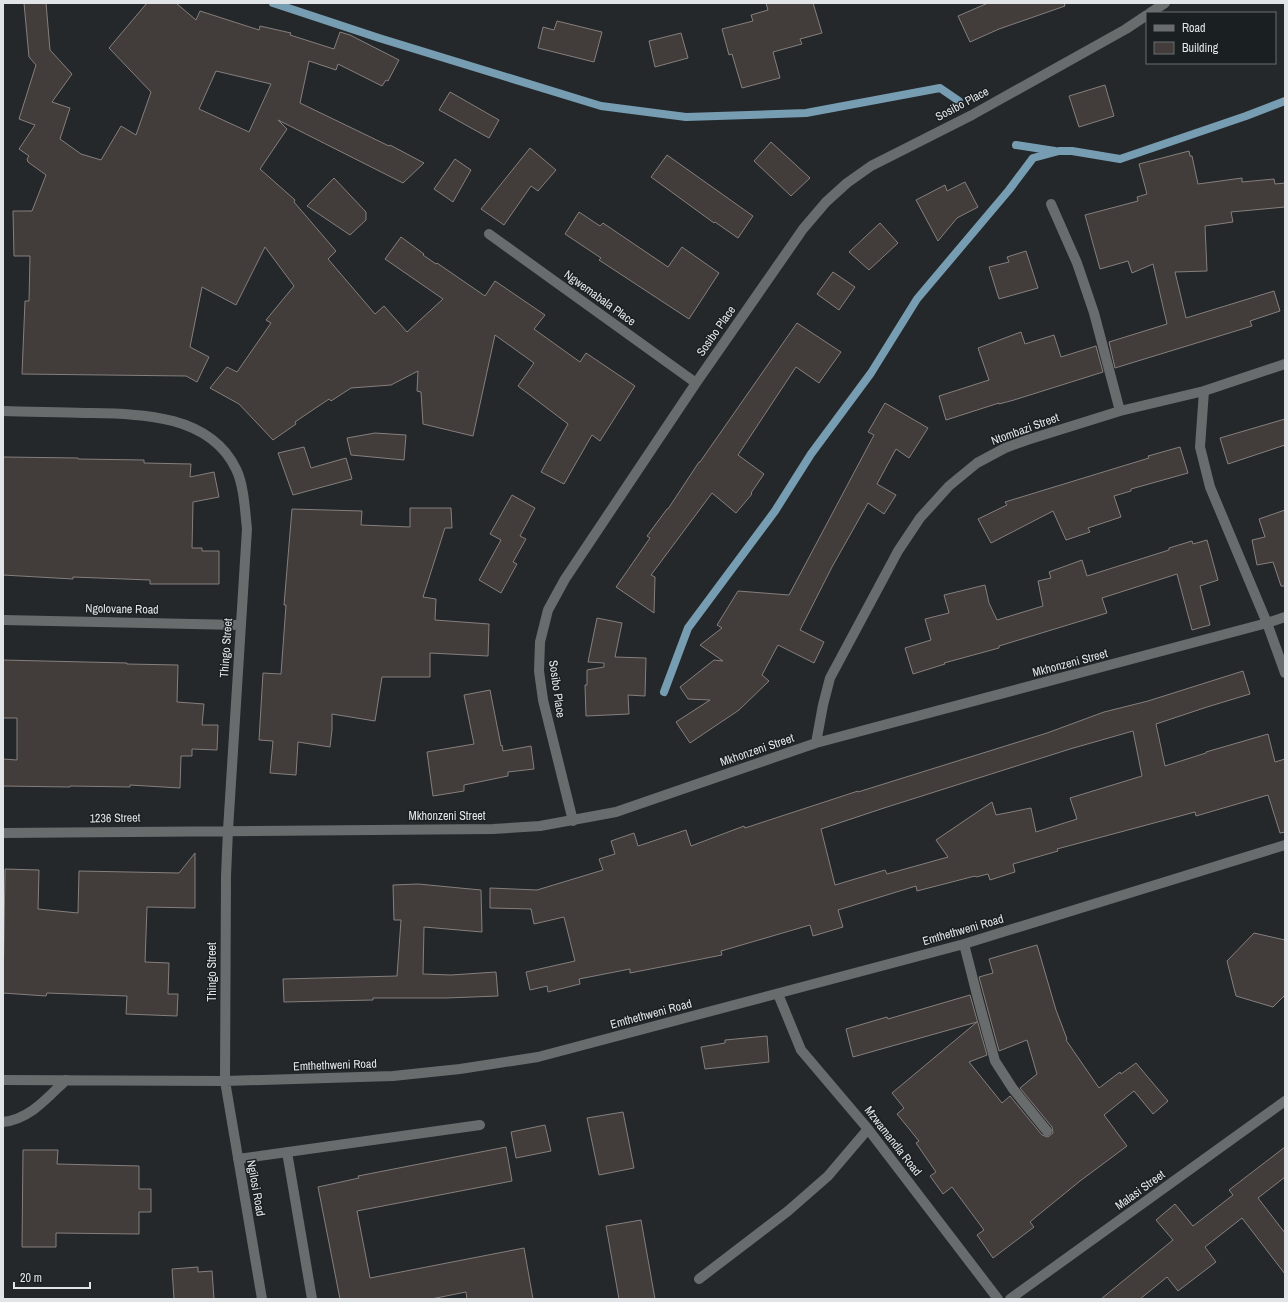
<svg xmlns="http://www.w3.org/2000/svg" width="1288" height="1302" font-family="'Archivo Narrow',sans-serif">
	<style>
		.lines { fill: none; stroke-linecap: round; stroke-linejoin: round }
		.stream { stroke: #779db2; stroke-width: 8 }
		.building { fill: #423c3b; stroke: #857f7d; fill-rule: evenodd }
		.minor { stroke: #696c6d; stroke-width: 10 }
		.labels { text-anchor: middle; stroke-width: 3; stroke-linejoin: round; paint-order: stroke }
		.street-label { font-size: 12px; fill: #e2e5e7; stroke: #1a1f21 }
	</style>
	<rect width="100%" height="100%" fill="#24282b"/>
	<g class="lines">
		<!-- stream -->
		<path class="stream" d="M 273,3 L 379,38 L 601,106 L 686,117 L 806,113 L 940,88 L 959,101
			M 1016,145 L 1055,151
			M 664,692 L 688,628 L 775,511 L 811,454 L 871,373 L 917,299 L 1009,190 L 1033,158 L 1059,151 L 1072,151 L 1120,159 L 1246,116 L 1285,101"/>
	</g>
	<!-- building -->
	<path class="building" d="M 24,3 L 46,3 L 50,50 L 72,74 L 52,102 L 70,108 L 60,139 L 81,154 L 101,160 L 121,126 L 136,135 L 151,92 L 109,48 L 147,3 L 176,3 L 196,20 L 200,11 L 259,30 L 260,26 L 291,33 L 290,35 L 334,49 L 340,32 L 350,35 L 399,60 L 388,81 L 386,80 L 382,86 L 338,64 L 336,70 L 309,61 L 300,103 L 389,146 L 390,145 L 424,163 L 403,183 L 278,120 L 287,129 L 260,169 L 295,200 L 294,202 L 336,251 L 328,259 L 375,314 L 384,306 L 407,332 L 443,299 L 385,259 L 401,237 L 424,254 L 423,255 L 436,264 L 437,263 L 485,296 L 495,281 L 545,315 L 534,329 L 580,362 L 586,353 L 635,386 L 600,441 L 592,435 L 564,484 L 541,472 L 568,424 L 518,386 L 534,363 L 495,335 L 473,436 L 423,424 L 421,392 L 417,391 L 418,371 L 391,385 L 351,388 L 331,401 L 329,399 L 295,422 L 296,424 L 273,440 L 239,404 L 210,388 L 227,367 L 237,372 L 271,323 L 266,320 L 294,286 L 265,247 L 236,305 L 202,287 L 190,347 L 209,357 L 197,382 L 186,376 L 22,374 L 25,301 L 29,301 L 30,256 L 14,256 L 13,211 L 32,211 L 46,175 L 28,162 L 27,159 L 29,156 L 19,149 L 35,125 L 19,119 L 36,65 L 29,57 ZM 216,71 L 271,84 L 249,132 L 199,109 Z
		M 766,3 L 813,3 L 822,33 L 800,39 L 802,44 L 773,52 L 780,78 L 742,88 L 732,54 L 729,55 L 722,29 L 753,21 L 751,15 L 768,10 Z
		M 988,3 L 1064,3 L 1065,6 L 999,29 L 970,42 L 958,16 Z
		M 557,21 L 602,32 L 594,62 L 538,48 L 543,27 L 554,30 Z
		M 681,33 L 688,58 L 655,67 L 649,41 Z
		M 1105,85 L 1114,116 L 1079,127 L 1069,96 Z
		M 450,92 L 499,120 L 489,138 L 439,110 Z
		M 771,142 L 810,178 L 791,196 L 754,161 Z
		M 530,148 L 556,170 L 538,191 L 531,186 L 504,225 L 481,209 Z
		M 1189,151 L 1190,156 L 1192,156 L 1198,184 L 1242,178 L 1242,182 L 1274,179 L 1275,184 L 1285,183 L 1285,207 L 1231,212 L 1233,222 L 1205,226 L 1207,271 L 1175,272 L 1186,318 L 1274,291 L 1280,311 L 1250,321 L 1252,326 L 1115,368 L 1109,342 L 1167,324 L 1153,264 L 1132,273 L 1128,261 L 1100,269 L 1085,215 L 1138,201 L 1137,197 L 1147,194 L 1139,164 Z
		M 667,155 L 753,216 L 738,238 L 715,222 L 714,223 L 651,177 Z
		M 455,159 L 471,170 L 453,202 L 434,189 Z
		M 334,178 L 366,212 L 366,220 L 350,235 L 307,206 Z
		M 965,182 L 978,207 L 957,218 L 938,241 L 916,200 L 945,185 L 947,191 Z
		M 579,212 L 600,226 L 603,223 L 668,267 L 682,247 L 719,273 L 689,319 L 599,260 L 601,258 L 565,234 Z
		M 880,223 L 898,243 L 869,270 L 849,252 Z
		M 1026,251 L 1038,288 L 999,299 L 989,267 L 1009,262 L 1007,257 Z
		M 833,272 L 855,287 L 839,310 L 817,294 Z
		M 797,323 L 841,352 L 819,383 L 796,367 L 738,455 L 764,474 L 751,493 L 752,494 L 736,513 L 712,493 L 651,575 L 655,577 L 654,613 L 616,587 L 650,538 L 647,536 L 667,509 L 668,509 L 699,462 L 700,462 Z
		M 1021,332 L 1025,344 L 1054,335 L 1061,357 L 1096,346 L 1103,372 L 1014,400 L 999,404 L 999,403 L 946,420 L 939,396 L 989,380 L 978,348 Z
		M 885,403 L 928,428 L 909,458 L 896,449 L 877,484 L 896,495 L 884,514 L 868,503 L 832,567 L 800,630 L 824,642 L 814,663 L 778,645 L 762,675 L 769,681 L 739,710 L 690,743 L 676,722 L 710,700 L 688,699 L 680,687 L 714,660 L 723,661 L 700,645 L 722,628 L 717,625 L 738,591 L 789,595 L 874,435 L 868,432 Z
		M 1285,419 L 1285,445 L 1228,464 L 1220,438 Z
		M 375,433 L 406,435 L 404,460 L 351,455 L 347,438 Z
		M 304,447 L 311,468 L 346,458 L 352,479 L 293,495 L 278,453 Z
		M 1180,447 L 1188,473 L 1131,489 L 1131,491 L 1114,496 L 1121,517 L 1088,528 L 1090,532 L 1066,540 L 1053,511 L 991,543 L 978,519 L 1007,505 L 1005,502 L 1149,458 L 1148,456 Z
		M 3,457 L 78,458 L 78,459 L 144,460 L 144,463 L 191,464 L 190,477 L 214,472 L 219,497 L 193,502 L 192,548 L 202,548 L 202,551 L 219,551 L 219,584 L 150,584 L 150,580 L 73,577 L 73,579 L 3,575 Z
		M 512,495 L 535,508 L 520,536 L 526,539 L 513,562 L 517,564 L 501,593 L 479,580 L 501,540 L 490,534 Z
		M 410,508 L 451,508 L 452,528 L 445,528 L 423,597 L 436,599 L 435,620 L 489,624 L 488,656 L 430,653 L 430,677 L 382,677 L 375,721 L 332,714 L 332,730 L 330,747 L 298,742 L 296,775 L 270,773 L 273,741 L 259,740 L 263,673 L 281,674 L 286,605 L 284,605 L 292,509 L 362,511 L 361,525 L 410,527 Z
		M 1285,510 L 1285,586 L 1281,586 L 1273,562 L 1257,565 L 1252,540 L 1265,537 L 1259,519 Z
		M 1207,540 L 1218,580 L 1200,586 L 1210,625 L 1192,630 L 1177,574 L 1102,598 L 1107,613 L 999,646 L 999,648 L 944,663 L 945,664 L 913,674 L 905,648 L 931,640 L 925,619 L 949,613 L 944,595 L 985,585 L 989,603 L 997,620 L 1043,606 L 1038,581 L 1051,578 L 1049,572 L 1082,560 L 1087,576 L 1169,550 L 1169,548 L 1192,541 L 1193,544 Z
		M 597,618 L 622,623 L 615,657 L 646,658 L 645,696 L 628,695 L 629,714 L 586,716 L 585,685 L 587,685 L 587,670 L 604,667 L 604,663 L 588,662 Z
		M 3,660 L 127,663 L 127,664 L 178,665 L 177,702 L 204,704 L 202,725 L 218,725 L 217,750 L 192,749 L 192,756 L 181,756 L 180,788 L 130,785 L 130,787 L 70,786 L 70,787 L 3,786 L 3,759 L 17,760 L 17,718 L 3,718 Z
		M 1243,671 L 1250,694 L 1207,707 L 1156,724 L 1165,766 L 1206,753 L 1206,752 L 1268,734 L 1275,762 L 1285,759 L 1285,832 L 1280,833 L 1268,795 L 1196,816 L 1195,812 L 1057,849 L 1058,851 L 1013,864 L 1015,872 L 990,880 L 988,874 L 976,877 L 975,876 L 917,891 L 916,886 L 838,910 L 843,927 L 813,936 L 810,925 L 721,951 L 722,955 L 630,973 L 630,969 L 579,979 L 580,984 L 548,992 L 547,986 L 530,990 L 526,972 L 575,961 L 564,917 L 534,924 L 531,909 L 490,908 L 490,888 L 537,890 L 603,870 L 599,859 L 615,854 L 611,841 L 634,833 L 638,846 L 686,830 L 691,846 L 744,826 L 745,828 L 858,791 L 858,792 L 1047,733 L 1104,712 L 1148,701 ZM 1133,731 L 1142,776 L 1070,798 L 1077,819 L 1036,832 L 1031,808 L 996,815 L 992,802 L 936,840 L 948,857 L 887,874 L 885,870 L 835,885 L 821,829 L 884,808 L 1070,749 Z
		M 490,690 L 501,746 L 502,745 L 503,751 L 531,746 L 534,769 L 508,772 L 508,776 L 464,785 L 464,791 L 433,796 L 427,752 L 474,744 L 464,695 Z
		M 195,853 L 195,908 L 147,907 L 145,962 L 169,963 L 168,994 L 178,994 L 177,1016 L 126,1014 L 127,996 L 47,993 L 46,996 L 3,993 L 5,869 L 39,870 L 38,909 L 78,913 L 79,871 L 179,873 Z
		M 418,884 L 481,890 L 482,932 L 424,927 L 423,974 L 451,975 L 496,972 L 498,996 L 446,998 L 373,998 L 373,1000 L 284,1002 L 283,979 L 397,976 L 401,920 L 394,920 L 393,885 Z
		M 1254,933 L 1285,940 L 1285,995 L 1273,1007 L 1236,996 L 1227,961 Z
		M 1037,945 L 1056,1010 L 1067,1039 L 1066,1040 L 1099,1088 L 1120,1072 L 1121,1074 L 1136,1063 L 1168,1101 L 1153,1114 L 1134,1091 L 1104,1115 L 1127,1146 L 1080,1181 L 1037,1216 L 1030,1222 L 1034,1227 L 993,1258 L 977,1235 L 984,1230 L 952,1187 L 943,1194 L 930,1176 L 936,1172 L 916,1143 L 919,1141 L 897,1114 L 904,1108 L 892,1093 L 977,1022 L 853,1057 L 846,1029 L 887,1017 L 888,1019 L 970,995 L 987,1055 L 969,1062 L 1002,1103 L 1010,1096 L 1042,1135 L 1048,1137 L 1053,1133 L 1052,1127 L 1020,1088 L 1037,1074 L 1027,1040 L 999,1051 L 979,977 L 993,973 L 989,959 Z
		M 767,1036 L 769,1062 L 705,1069 L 701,1047 L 725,1043 L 725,1040 Z
		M 623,1112 L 634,1168 L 599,1175 L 587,1118 Z
		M 545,1125 L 551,1151 L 516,1158 L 511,1132 Z
		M 506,1147 L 512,1181 L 357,1211 L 370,1278 L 524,1248 L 533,1299 L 467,1299 L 466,1292 L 431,1299 L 340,1299 L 318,1187 L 359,1178 L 358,1176 Z
		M 1285,1147 L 1285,1177 L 1258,1198 L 1285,1233 L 1285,1274 L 1242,1218 L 1205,1247 L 1216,1262 L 1178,1291 L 1167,1277 L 1140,1299 L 1101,1299 L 1173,1240 L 1156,1220 L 1175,1204 L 1193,1226 L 1233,1195 L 1229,1190 Z
		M 23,1150 L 58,1150 L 57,1164 L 139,1166 L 139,1189 L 151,1189 L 151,1212 L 139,1212 L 139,1234 L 56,1233 L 56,1247 L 22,1247 Z
		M 641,1220 L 655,1299 L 619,1299 L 606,1226 Z
		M 198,1267 L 198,1272 L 212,1271 L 214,1299 L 174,1299 L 172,1269 Z"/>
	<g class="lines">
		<!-- minor -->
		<path class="minor" d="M 1150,13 L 1165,3
			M 1051,204 L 1077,263 L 1094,313 L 1120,411
			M 489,234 L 696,383
			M 1204,391 L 1200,447 L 1210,487 L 1267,623 L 1285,673
			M 3,411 C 30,412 58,412 85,413 C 138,414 209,413 236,469 C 244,485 245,511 247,529 L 228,830 L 226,876 L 225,1081 L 262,1299
			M 3,620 L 240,625
			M 816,743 L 823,705 L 830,678 L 898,551 L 920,518 L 949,486 L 977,463 L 1005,448 L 1027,440 L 1120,411 L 1204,391 L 1285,364
			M 573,821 L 543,700 L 539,671 L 540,642 L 548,610 L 565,579 L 696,383 L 803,229 L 826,202 L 847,183 L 871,166 L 972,115 L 1126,29 L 1147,15
			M 3,833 L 493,829 L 540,826 L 616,812 L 816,743 L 1267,623 L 1285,617
			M 964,944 L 978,999 L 995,1061 L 1013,1089 L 1047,1131
			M 778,994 L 801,1050 L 868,1129 L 998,1299
			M 3,1080 L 225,1081 L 393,1076 L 460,1069 L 538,1057 L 964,944 L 1285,845
			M 3,1122 C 30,1119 47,1098 66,1080
			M 287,1152 L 312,1299
			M 238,1159 L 480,1125
			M 699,1279 L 788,1211 L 828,1176 L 868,1129
			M 1010,1299 L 1285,1101"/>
	</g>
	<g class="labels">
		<!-- street labels -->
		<g class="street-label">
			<text transform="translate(962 104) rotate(-28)" y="4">Sosibo Place</text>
			<text transform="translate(600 298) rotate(36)" y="4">Ngwemabala Place</text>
			<text transform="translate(716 331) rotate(-55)" y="4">Sosibo Place</text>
			<text transform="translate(1025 429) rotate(-20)" y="4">Ntombazi Street</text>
			<text transform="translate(122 609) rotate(1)" y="4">Ngolovane Road</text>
			<text transform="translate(226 648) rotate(-86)" y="4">Thingo Street</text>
			<text transform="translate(1070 663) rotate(-15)" y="4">Mkhonzeni Street</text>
			<text transform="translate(557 689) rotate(82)" y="4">Sosibo Place</text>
			<text transform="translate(757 750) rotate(-19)" y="4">Mkhonzeni Street</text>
			<text x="447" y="820">Mkhonzeni Street</text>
			<text transform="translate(115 818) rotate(-1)" y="4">1236 Street</text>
			<text transform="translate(963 930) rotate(-16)" y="4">Emthethweni Road</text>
			<text transform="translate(212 972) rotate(-90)" y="4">Thingo Street</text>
			<text transform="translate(651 1014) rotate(-15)" y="4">Emthethweni Road</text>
			<text transform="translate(335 1065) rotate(-2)" y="4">Emthethweni Road</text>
			<text transform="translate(893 1141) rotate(52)" y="4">Mzwamandla Road</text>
			<text transform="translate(256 1188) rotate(80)" y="4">Ngilosi Road</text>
			<text transform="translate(1140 1190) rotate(-36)" y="4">Malasi Street</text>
		</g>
	</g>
	<!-- border -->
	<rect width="1288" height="1302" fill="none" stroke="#e2e5e7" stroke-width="8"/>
	<!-- legend -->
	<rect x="1146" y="12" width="130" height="52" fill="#1a1f21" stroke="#6a6e70"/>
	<rect x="1154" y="25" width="20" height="6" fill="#696c6d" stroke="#6a6e70"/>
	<text x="1182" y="32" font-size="12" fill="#e2e5e7">Road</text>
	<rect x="1154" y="42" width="20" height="12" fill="#423c3b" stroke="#6a6e70"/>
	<text x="1182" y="52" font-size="12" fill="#e2e5e7">Building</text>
	<!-- scale -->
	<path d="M14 1282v6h76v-6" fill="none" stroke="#e2e5e7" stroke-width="2"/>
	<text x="20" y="1282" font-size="12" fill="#e2e5e7" stroke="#1a1f21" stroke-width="3" paint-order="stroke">20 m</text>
</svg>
